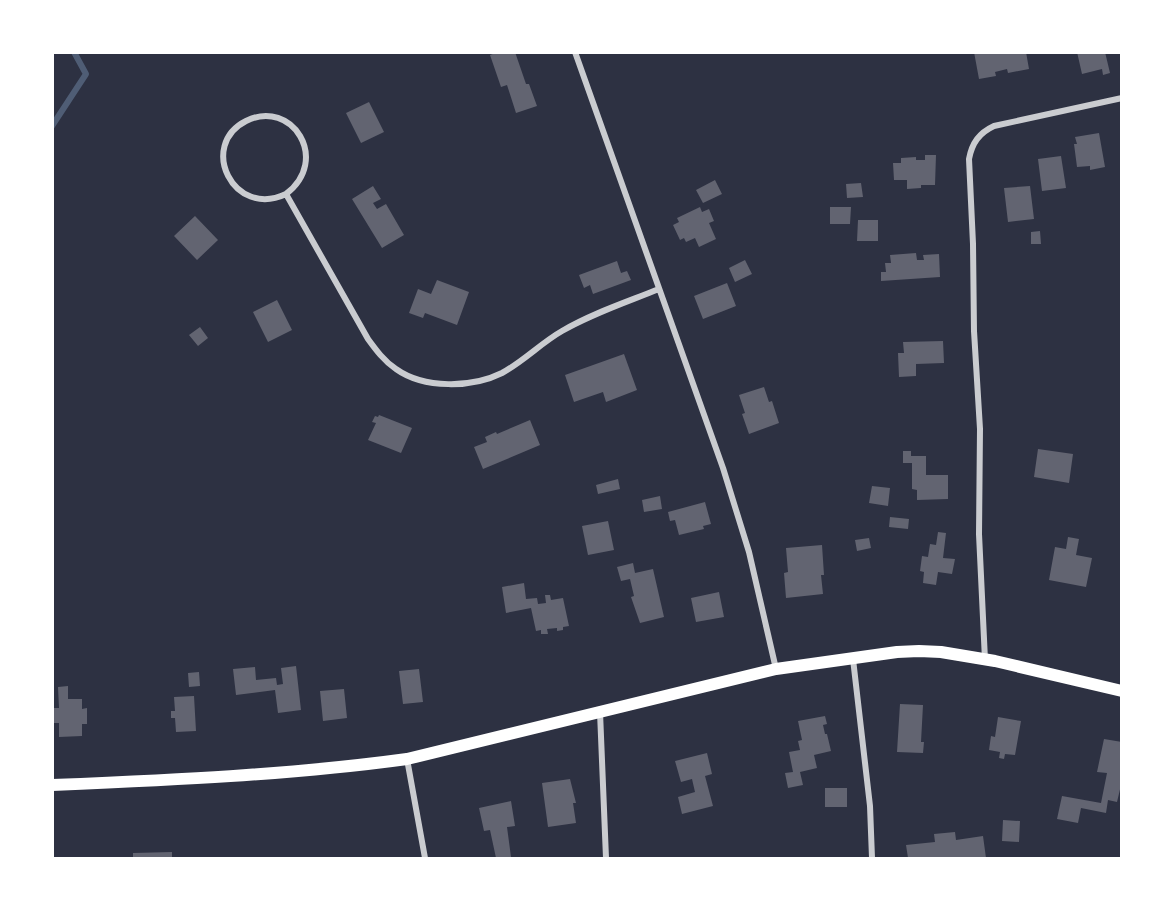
<svg xmlns="http://www.w3.org/2000/svg" width="1174" height="911" font-family="Raleway,sans-serif">
	<style>
		.lines { fill: none; stroke-linecap: round; stroke-linejoin: round }
		.stream { stroke: #4f5d75; stroke-width: 6 }
		.building { fill: #626471 }
		.minor { stroke: #caccd0; stroke-width: 6 }
		.secondary { stroke: #fff; stroke-width: 12 }
	</style>
	<rect width="100%" height="100%" fill="#2d3142"/>
	<g class="lines">
		<!-- stream -->
		<path class="stream" d="M 52,126 L 86,74 L 74,52"/>
	</g>
	<!-- building -->
	<path class="building" d="M 498,52 L 515,52 L 526,84 L 529,84 L 537,106 L 516,113 L 507,85 L 501,87 L 490,55 Z
		M 974,52 L 1026,52 L 1029,69 L 1008,73 L 1007,69 L 995,72 L 996,76 L 979,79 Z
		M 1077,52 L 1105,52 L 1110,73 L 1103,75 L 1102,69 L 1082,74 Z
		M 369,102 L 384,132 L 361,143 L 346,113 Z
		M 1099,133 L 1105,167 L 1090,170 L 1090,166 L 1077,167 L 1074,144 L 1077,144 L 1075,137 Z
		M 925,155 L 936,155 L 935,185 L 921,185 L 921,188 L 907,189 L 907,180 L 894,180 L 893,163 L 901,163 L 901,158 L 916,157 L 916,160 L 925,160 Z
		M 1061,156 L 1066,188 L 1042,191 L 1038,159 Z
		M 715,180 L 722,194 L 703,203 L 696,190 Z
		M 861,183 L 863,197 L 847,198 L 846,184 Z
		M 373,186 L 381,199 L 373,203 L 377,209 L 386,204 L 404,235 L 382,248 L 352,199 Z
		M 1030,186 L 1034,219 L 1008,222 L 1004,188 Z
		M 700,207 L 702,212 L 709,209 L 714,221 L 709,223 L 716,239 L 699,247 L 695,238 L 686,242 L 684,238 L 680,240 L 673,225 L 679,222 L 677,218 Z
		M 830,207 L 851,207 L 850,224 L 830,224 Z
		M 195,216 L 218,240 L 197,260 L 174,236 Z
		M 858,220 L 878,220 L 878,241 L 857,241 Z
		M 1040,231 L 1041,244 L 1031,244 L 1031,232 Z
		M 916,253 L 917,260 L 924,260 L 923,255 L 939,254 L 940,277 L 881,281 L 881,272 L 886,272 L 885,263 L 891,263 L 890,255 Z
		M 745,260 L 752,274 L 735,282 L 729,268 Z
		M 617,261 L 621,273 L 627,271 L 631,280 L 593,294 L 590,285 L 584,288 L 579,275 Z
		M 437,280 L 469,292 L 457,325 L 425,313 L 423,318 L 409,313 L 418,289 L 431,294 Z
		M 727,283 L 736,306 L 703,319 L 694,296 Z
		M 277,300 L 292,330 L 268,342 L 253,312 Z
		M 200,327 L 208,338 L 198,346 L 189,335 Z
		M 943,341 L 944,363 L 916,364 L 916,376 L 899,377 L 898,353 L 904,353 L 903,342 Z
		M 624,354 L 637,390 L 606,402 L 603,392 L 574,402 L 565,375 Z
		M 764,387 L 769,402 L 772,401 L 779,423 L 749,434 L 742,414 L 745,413 L 739,395 Z
		M 379,415 L 412,428 L 401,453 L 368,440 L 376,423 L 372,422 L 375,416 L 378,417 Z
		M 530,420 L 540,445 L 483,469 L 474,447 L 487,442 L 485,437 L 496,432 L 497,434 Z
		M 1038,449 L 1073,454 L 1069,483 L 1034,477 Z
		M 903,451 L 911,451 L 911,456 L 926,456 L 926,475 L 948,475 L 948,499 L 917,500 L 917,490 L 912,489 L 912,463 L 903,463 Z
		M 618,479 L 620,489 L 598,494 L 596,485 Z
		M 872,486 L 890,488 L 888,506 L 869,503 Z
		M 660,496 L 662,509 L 644,512 L 642,500 Z
		M 705,502 L 711,524 L 703,526 L 704,529 L 679,535 L 675,520 L 670,521 L 668,512 Z
		M 890,517 L 909,519 L 908,529 L 889,527 Z
		M 608,521 L 614,550 L 588,555 L 582,526 Z
		M 938,532 L 946,533 L 943,558 L 955,559 L 952,574 L 938,572 L 936,585 L 923,583 L 924,572 L 920,571 L 922,556 L 928,557 L 930,544 L 936,545 Z
		M 1068,537 L 1079,539 L 1076,555 L 1092,558 L 1086,587 L 1049,580 L 1055,547 L 1066,549 Z
		M 869,538 L 871,548 L 857,551 L 855,540 Z
		M 822,545 L 824,575 L 821,575 L 823,594 L 786,598 L 784,573 L 788,572 L 786,548 Z
		M 633,563 L 635,573 L 653,569 L 664,617 L 640,623 L 631,597 L 634,596 L 630,579 L 621,581 L 617,567 Z
		M 524,583 L 526,599 L 537,598 L 538,604 L 546,603 L 545,595 L 550,595 L 551,600 L 563,598 L 569,626 L 563,627 L 563,630 L 557,631 L 557,628 L 547,629 L 548,634 L 541,634 L 541,630 L 536,631 L 531,608 L 506,613 L 502,587 Z
		M 719,592 L 724,617 L 696,622 L 691,598 Z
		M 296,666 L 301,710 L 278,713 L 275,690 L 236,695 L 233,669 L 255,667 L 256,680 L 276,678 L 277,685 L 283,684 L 281,668 Z
		M 419,669 L 423,702 L 403,704 L 399,671 Z
		M 199,672 L 200,686 L 189,687 L 188,673 Z
		M 68,686 L 68,699 L 82,699 L 82,709 L 87,708 L 87,724 L 82,724 L 82,736 L 59,737 L 59,723 L 54,723 L 54,708 L 59,708 L 58,687 Z
		M 344,689 L 347,718 L 323,721 L 320,691 Z
		M 194,696 L 196,731 L 176,732 L 175,718 L 171,718 L 171,711 L 175,711 L 174,697 Z
		M 900,704 L 923,705 L 921,742 L 924,742 L 923,753 L 897,752 Z
		M 825,716 L 827,724 L 823,725 L 825,734 L 827,734 L 831,751 L 814,755 L 817,768 L 800,772 L 803,785 L 788,788 L 785,773 L 793,772 L 789,752 L 800,750 L 798,741 L 802,740 L 798,721 Z
		M 998,717 L 1021,721 L 1015,755 L 1005,754 L 1004,759 L 999,758 L 1000,752 L 989,750 L 991,736 L 995,737 Z
		M 1104,739 L 1122,742 L 1122,781 L 1117,802 L 1108,800 L 1106,813 L 1081,808 L 1078,823 L 1057,819 L 1062,796 L 1101,803 L 1107,773 L 1097,772 Z
		M 707,753 L 712,774 L 705,776 L 713,806 L 682,814 L 678,797 L 695,792 L 692,779 L 681,782 L 675,761 Z
		M 570,779 L 576,803 L 573,803 L 576,823 L 548,827 L 542,783 Z
		M 825,788 L 847,788 L 847,807 L 825,807 Z
		M 511,801 L 515,826 L 507,827 L 511,857 L 496,858 L 490,830 L 484,831 L 479,808 Z
		M 1003,820 L 1020,821 L 1019,842 L 1002,841 Z
		M 955,832 L 956,840 L 983,836 L 986,858 L 908,858 L 906,845 L 935,842 L 934,834 Z
		M 172,852 L 172,858 L 133,858 L 133,853 Z"/>
	<g class="lines">
		<!-- minor -->
		<path class="minor" d="M 575,52 L 723,468 L 749,552 L 776,669
			M 286,194 C 233,219 198,145 246,121 C 292,98 331,160 286,194 L 368,339 C 376,350 384,361 396,369 C 424,389 472,388 502,373 C 524,361 541,343 562,331 C 593,313 627,302 659,289
			M 853,659 L 870,806 L 872,858
			M 985,660 L 979,534 L 980,429 L 974,331 L 973,244 L 969,159 C 972,143 979,133 994,126 L 1122,98
			M 600,712 L 606,858
			M 407,759 L 425,858"/>
		<!-- secondary -->
		<path class="secondary" d="M 52,785 C 171,780 290,775 407,759 L 776,669 L 897,652 L 919,651 L 941,652 L 995,661 L 1122,691"/>
	</g>
	<!-- border -->
	<rect width="1174" height="911" fill="none" stroke="#ffffff" stroke-width="108"/>
</svg>
